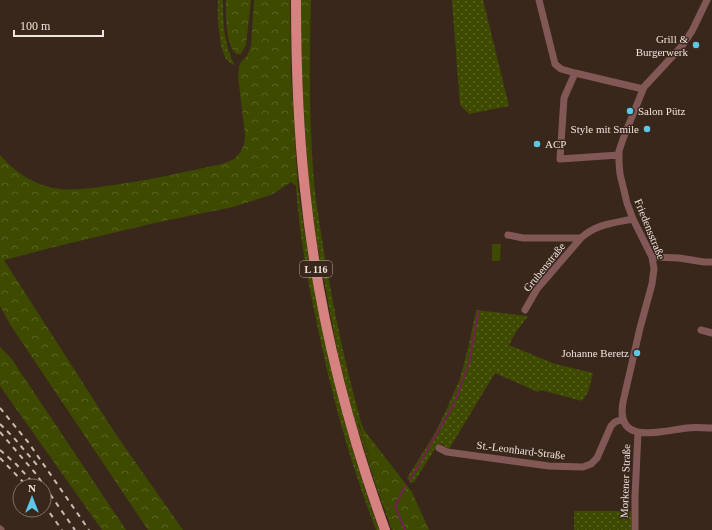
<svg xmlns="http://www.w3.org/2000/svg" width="712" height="530" font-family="'Times New Roman',serif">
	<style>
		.grass { fill: url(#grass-dots) }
		.forest { fill: url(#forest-crowns) }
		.green { fill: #3e4a00 }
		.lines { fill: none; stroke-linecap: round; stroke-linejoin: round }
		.stream { stroke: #712251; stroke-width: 2 }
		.street { stroke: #825857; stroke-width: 7 }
		.primary { stroke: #d68281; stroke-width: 10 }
		.rail { stroke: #c9bcb4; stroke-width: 2; stroke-dasharray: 5 5; stroke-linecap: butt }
		.poi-dot { fill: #5bc8e7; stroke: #39271c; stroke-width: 1.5 }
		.labels { text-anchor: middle; stroke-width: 3; stroke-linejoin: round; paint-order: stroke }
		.shield { fill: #39271c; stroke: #b9aba3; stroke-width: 1 }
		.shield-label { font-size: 10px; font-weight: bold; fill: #f0e4dd }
		.poi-label { font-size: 11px; fill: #f0e4dd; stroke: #39271c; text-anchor: end }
		.street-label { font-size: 11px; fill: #f0e4dd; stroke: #39271c }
	</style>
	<defs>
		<pattern id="grass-dots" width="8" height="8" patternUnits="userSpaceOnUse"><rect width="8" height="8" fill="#3e4a00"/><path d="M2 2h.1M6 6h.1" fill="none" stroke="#5a6425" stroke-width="1.8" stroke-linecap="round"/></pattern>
		<pattern id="forest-crowns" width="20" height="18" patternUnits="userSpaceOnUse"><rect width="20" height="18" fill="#3e4a00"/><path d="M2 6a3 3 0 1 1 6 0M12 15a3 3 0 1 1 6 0" fill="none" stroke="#5a6425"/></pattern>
	</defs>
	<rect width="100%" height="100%" fill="#39271c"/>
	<!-- grass -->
	<path class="grass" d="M 218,0 L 223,0 C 223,23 224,45 235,66 C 233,64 229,62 227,60 C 219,50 217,14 218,0 Z
		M 452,0 L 483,0 L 509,106 L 469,114 L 460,105 Z
		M 296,185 L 298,187 C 314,306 338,416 379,530 L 376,530 C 351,465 332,397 318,329 C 308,282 299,234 296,185 Z
		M 310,192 L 315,193 C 326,271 340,347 361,422 L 357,418 L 359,426 L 377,482 L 395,530 L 392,530 L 377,489 L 353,414 L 338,355 L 316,238 Z
		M 476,310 L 528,316 L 516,332 L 509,345 L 555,364 L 593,373 L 588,392 L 582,401 L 541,390 L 538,392 L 495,373 L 449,449 L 442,444 L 438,444 L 414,482 L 411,483 L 407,478 L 435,433 L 448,406 L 460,379 L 470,340 Z
		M 574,511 L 631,511 L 631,530 L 574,530 Z"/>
	<!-- forest -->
	<path class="forest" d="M 226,0 L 251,0 L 246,45 L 241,54 L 236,54 C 225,43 226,16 226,0 Z
		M 254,0 L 290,0 L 291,73 L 298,187 L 291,182 L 271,195 L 233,207 L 159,222 L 58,246 L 4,260 L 115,433 L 183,530 L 148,530 L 11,326 L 0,306 L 0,155 C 15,172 31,183 53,188 C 68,191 84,189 99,187 C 133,183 166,176 199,169 C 210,166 224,165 234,159 C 242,153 245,144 245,135 L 238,76 L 239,67 L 241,62 L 247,56 L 251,46 Z
		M 301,0 L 311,0 C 309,65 309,129 315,193 L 310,192 C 304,128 300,64 301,0 Z
		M 0,347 L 11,358 L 126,530 L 102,530 L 0,386 Z
		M 357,417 L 361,422 L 364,430 L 412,492 L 429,530 L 395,530 L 377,482 Z"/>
	<!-- green -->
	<path class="green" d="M 492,244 L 501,244 L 500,261 L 492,261 Z"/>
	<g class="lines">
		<!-- stream -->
		<path class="stream" d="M 410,480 L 454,404 L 469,363 L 478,313
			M 405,530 L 395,506 L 405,486"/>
		<!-- street -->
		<path class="street" d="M 539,0 L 555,64 L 561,69 L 575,73
			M 707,0 L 692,31 L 682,46 L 644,87 L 623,139 L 619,151 L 619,163 L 620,174 L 627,203 L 633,219 L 652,257 L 654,269 L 652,284 L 640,328 L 623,402 C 615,446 661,431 687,428 C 695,427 704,428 712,428
			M 619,155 L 560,159 L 564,98 L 575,73 L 643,89
			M 508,235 L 523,238 L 581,238 C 596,224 614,223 633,219
			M 652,257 L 679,258 L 704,262 L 712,262
			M 525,310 L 537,289 L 581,238
			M 701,330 L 712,333
			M 439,448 L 447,452 L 549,466 L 583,467 L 591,464 L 597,458 L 611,426 L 615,422 L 623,419
			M 0,529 L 1,530
			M 635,530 L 635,497 L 638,432"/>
		<!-- primary -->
		<path class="primary" d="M 296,0 C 296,64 298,127 305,190 C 317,306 345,420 385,530"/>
		<!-- rail -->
		<path class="rail" d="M 0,408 L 28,442 L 89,530
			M 0,424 L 14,438 L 37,465
			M 0,432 L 36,474 L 75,530
			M 0,450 L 16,464 L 36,486
			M 0,458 L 27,486
			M 44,505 L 62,530"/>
	</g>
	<!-- markers -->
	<g class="poi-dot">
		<circle cx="696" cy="45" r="4"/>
		<circle cx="630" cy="111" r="4"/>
		<circle cx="647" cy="129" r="4"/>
		<circle cx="537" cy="144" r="4"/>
		<circle cx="637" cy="353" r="4"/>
	</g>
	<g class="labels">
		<!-- shield labels -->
		<rect class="shield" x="300" y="261" width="32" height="16" rx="3"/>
		<g class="shield-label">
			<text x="316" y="273">L 116</text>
		</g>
		<!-- poi labels -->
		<g class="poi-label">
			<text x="688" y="43">Grill &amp;<tspan x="688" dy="13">Burgerwerk</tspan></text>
			<text x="638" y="115" text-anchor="start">Salon Pütz</text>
			<text x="639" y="133">Style mit Smile</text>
			<text x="545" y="148" text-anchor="start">ACP</text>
			<text x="629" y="357">Johanne Beretz</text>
		</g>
		<!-- street labels -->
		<g class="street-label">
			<text transform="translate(650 229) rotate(68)" y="4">Friedensstraße</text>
			<text transform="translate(544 267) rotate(-51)" y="4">Grubenstraße</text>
			<text transform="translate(521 450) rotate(7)" y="4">St.-Leonhard-Straße</text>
			<text transform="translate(625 481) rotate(-88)" y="4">Morkener Straße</text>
		</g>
	</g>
	<!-- north arrow -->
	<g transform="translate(32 498)"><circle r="19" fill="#39271c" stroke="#827369"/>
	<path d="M0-3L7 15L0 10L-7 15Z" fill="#5bc8e7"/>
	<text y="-6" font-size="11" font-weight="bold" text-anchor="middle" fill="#f0e4dd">N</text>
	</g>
	<!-- scale -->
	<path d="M14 30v6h89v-6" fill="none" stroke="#f0e4dd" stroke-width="2"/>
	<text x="20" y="30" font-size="12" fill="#f0e4dd" stroke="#39271c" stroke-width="3" paint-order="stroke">100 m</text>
</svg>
